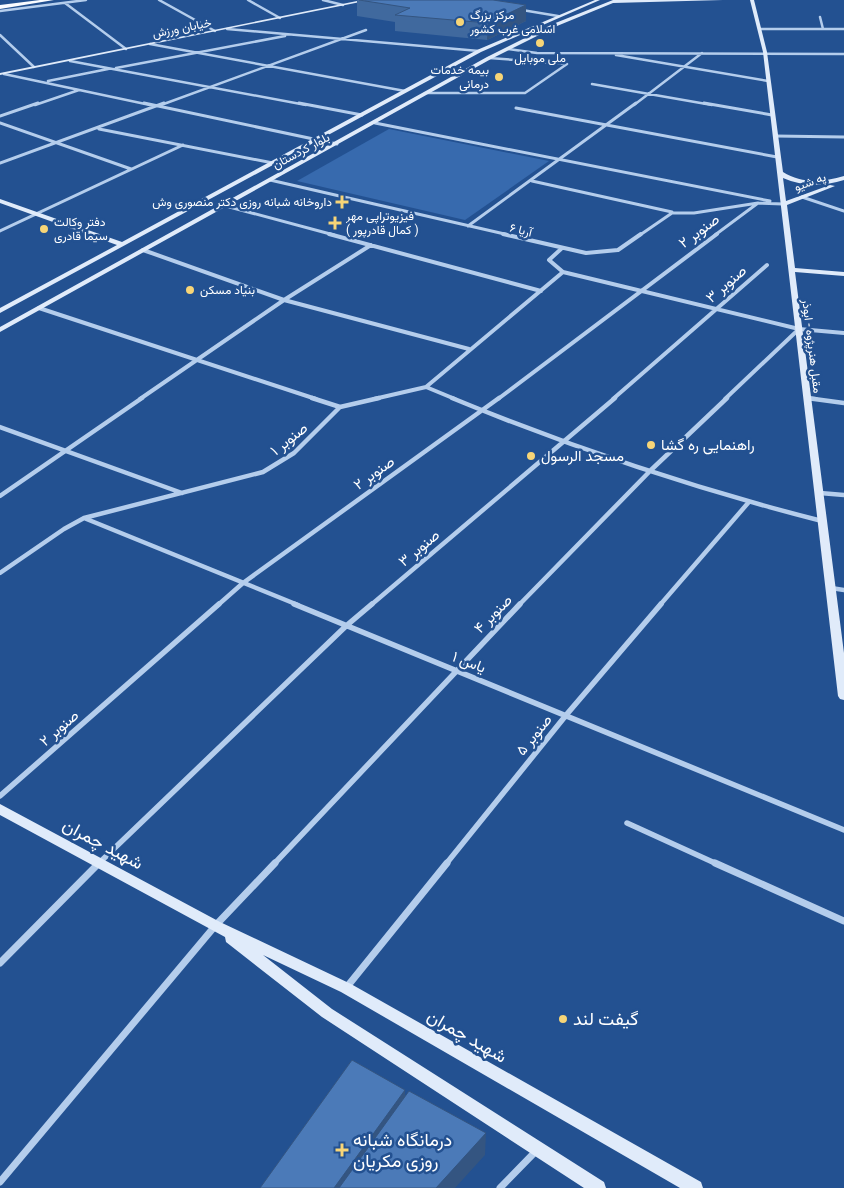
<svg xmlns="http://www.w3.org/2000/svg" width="844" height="1188" font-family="Roboto,Vazirmatn,sans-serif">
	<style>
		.green { fill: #376aae }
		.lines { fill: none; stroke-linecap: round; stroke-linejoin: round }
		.street-far5 { stroke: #b4cdec; stroke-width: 2.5 }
		.street-far4 { stroke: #b4cdec; stroke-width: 3 }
		.street-far3 { stroke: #b4cdec; stroke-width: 4 }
		.street-far2 { stroke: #b4cdec; stroke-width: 4.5 }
		.street-far1 { stroke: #b4cdec; stroke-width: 5.5 }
		.street { stroke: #b4cdec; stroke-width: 7 }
		.secondary { fill: #e0ebfa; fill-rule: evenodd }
		.primary { fill: #fafcff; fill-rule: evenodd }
		.wall { fill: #40699e }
		.shaded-wall { fill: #345581 }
		.building { fill: #4b7ab8; stroke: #345581 }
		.poi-dot { fill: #f7d577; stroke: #235191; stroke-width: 2 }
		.labels { text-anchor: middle; stroke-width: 5; stroke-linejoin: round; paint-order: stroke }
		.far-poi-label { font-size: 12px; fill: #fff; stroke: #235191; text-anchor: start }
		.far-street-label { font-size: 12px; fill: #fff; stroke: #235191 }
		.street-label { font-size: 15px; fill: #fff; stroke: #235191 }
		.poi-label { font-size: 15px; fill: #fff; stroke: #235191; text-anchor: start }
		.near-street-label { font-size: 18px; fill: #fff; stroke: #235191 }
		.near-poi-label { font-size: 18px; fill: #fff; stroke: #235191; text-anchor: start }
	</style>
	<rect width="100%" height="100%" fill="#235191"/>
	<!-- green -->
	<path class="green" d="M 389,129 L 549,161 L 465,220 L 297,181 Z"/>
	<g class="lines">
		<!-- street-far5 -->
		<path class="street-far5" d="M 159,0 L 215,31
			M 248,0 L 280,18
			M 323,0 L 343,5
			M 65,3 L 126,49
			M 522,10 L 558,16
			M 0,11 L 86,0
			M 820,17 L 823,29
			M 227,29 L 479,51
			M 760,29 L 844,29
			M 0,35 L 34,67
			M 150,44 L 405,91
			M 508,49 L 537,53 L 844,54
			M 616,55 L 768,81
			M 70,61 L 306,105
			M 116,68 L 285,36
			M 4,74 L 150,105
			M 48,81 L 108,69
			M 592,84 L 712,105
			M 427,93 L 525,93 L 567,64 L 489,58
			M 35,105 L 79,90
			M 161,105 L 366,30
			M 634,105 L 702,53"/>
		<!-- street-far4 -->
		<path class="street-far4" d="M 144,103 L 337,144
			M 299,103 L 362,115
			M 704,103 L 772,115
			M 516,108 L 777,157
			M 0,116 L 38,103
			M 0,123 L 131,169
			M 375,123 L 770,201
			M 99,129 L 273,163
			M 775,136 L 844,137
			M 0,163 L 164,103
			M 270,180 L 509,235
			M 532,181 L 672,212
			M 802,197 L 844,211
			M 222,205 L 334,235
			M 468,226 L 636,103
			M 0,231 L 183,145
			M 640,235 L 672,213 L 694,213 L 758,203
			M 715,235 L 758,203 L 783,204"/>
		<!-- street-far3 -->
		<path class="street-far3" d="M 329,234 L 541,291
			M 503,234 L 586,253 L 618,250 L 641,234
			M 561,249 L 549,260 L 563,272 L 799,329 L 844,333
			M 143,250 L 284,300 L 469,349
			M 39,308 L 316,399
			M 426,387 L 455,399
			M 807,398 L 816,399
			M 140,399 L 284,300 L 371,245
			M 374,399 L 426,387 L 563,272
			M 498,399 L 717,234
			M 613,399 L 767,265
			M 725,399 L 799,329"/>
		<!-- street-far2 -->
		<path class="street-far2" d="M 312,398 L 340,407
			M 452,398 C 573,448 696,489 822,521
			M 807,398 L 844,403
			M 0,427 L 182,493
			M 820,493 L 844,495
			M 0,496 L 142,398
			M 84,518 L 298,605
			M 0,573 L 64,529 L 84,518 L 263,472 L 294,453 L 340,407 L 379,398
			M 831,588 L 844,590
			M 218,605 L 243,583 L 499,398
			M 371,605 L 615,398
			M 519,605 L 651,470 L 727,398
			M 660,605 L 748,503"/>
		<!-- street-far1 -->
		<path class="street-far1" d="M 294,604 L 844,830
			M 0,796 L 219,604
			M 627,823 L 717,864
			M 98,864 L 346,626 L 372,604
			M 274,864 L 520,604
			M 446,864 L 567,714 L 661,604"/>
		<!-- street -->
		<path class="street" d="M 715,863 L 844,921
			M 0,963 L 99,863
			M 346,988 L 447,863
			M 0,1182 L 215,926 L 275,863
			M 500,1188 L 536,1151"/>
		<!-- secondary -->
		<path class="secondary" d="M 362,0 L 370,0 L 0,75 L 0,73 Z
			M 595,0 L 600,0 L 481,52 L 0,313 L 0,308 L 117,245 L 0,203 L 0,199 L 122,242 L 477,50 Z
			M 613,0 L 723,0 L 613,3 L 557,26 L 491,59 L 0,332 L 0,327 L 487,57 L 553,24 Z
			M 750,0 L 754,0 L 767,52 L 783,172 C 802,184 823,182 844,176 L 844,180 C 824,186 803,187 783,178 L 786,201 L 830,185 L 835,186 L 787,205 L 795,268 L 844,272 L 844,276 L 795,272 L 844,653 L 844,700 L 840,699 L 838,696 L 763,52 Z
			M 0,804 L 220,922 L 351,984 L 701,1182 L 703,1188 L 680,1188 L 341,992 L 263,955 L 332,1009 L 604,1182 L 606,1188 L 584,1188 L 322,1017 L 226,942 L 225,937 L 0,815 Z"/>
		<!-- primary -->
		<path class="primary" d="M 40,0 L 54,0 L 0,9 L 0,5 Z"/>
	</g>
	<!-- wall -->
	<path class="wall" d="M 357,0 L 526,21 L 487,40 L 395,31 L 395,22 L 357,16 Z"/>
	<!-- shaded-wall -->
	<path class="shaded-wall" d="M 526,5 L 526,21 L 487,40 L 488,23 Z
		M 405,1090 L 405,1112 L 351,1188 L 334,1188 Z
		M 486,1133 L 485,1155 L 455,1188 L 436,1188 Z"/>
	<!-- building -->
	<path class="building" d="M 359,0 L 493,0 L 526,5 L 488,23 L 395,15 L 410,8 Z
		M 352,1060 L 405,1090 L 334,1188 L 260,1188 Z
		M 409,1091 L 486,1133 L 436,1188 L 339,1188 Z"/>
	<!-- markers -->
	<g class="poi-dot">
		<circle cx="460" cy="22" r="5"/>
		<circle cx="540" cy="43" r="5"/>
		<circle cx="499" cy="77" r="5"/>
		<path d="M339.5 194.5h5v5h5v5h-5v5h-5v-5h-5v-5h5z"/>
		<path d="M332.5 215.5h5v5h5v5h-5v5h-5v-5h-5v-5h5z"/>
		<circle cx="44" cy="229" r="5"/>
		<circle cx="190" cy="290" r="5"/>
		<circle cx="651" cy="445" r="5"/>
		<circle cx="531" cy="456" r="5"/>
		<circle cx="563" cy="1019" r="5"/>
		<path d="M339.5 1142.5h5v5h5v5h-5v5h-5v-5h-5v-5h5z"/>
	</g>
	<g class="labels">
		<!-- far-poi labels -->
		<g class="far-poi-label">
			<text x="470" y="19">مرکز بزرگ<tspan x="470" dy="14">اسلامی غرب کشور</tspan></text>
			<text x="540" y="62" text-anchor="middle">ملی موبایل</text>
			<text x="489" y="74" text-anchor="end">بیمه خدمات<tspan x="489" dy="14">درمانی</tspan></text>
			<text x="332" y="206" text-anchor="end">داروخانه شبانه روزی دکتر منصوری وش</text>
			<text x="346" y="220">فیزیوتراپی مهر<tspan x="346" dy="14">( کمال قادرپور )</tspan></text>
			<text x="54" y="226">دفتر وکالت<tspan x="54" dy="14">سیما قادری</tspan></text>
			<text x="200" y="294">بنیاد مسکن</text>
		</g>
		<!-- far-street labels -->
		<g class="far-street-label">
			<text transform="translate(182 28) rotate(-11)" y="4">خیابان ورزش</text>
			<text transform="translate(301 151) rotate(-28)" y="4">بلوار کردستان</text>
			<text transform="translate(810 182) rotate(-20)" y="4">په شیو</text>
			<text transform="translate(521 230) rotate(14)" y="4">آریا ۶</text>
			<text transform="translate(812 346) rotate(83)" y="4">مقبل هنرپژوه - ابوذر</text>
		</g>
		<!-- street labels -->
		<g class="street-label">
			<text transform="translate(699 231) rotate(-37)" y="5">صنوبر ۲</text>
			<text transform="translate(726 284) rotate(-41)" y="5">صنوبر ۳</text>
			<text transform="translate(289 439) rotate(-39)" y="5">صنوبر ۱</text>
			<text transform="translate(374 473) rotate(-36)" y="5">صنوبر ۲</text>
			<text transform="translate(419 548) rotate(-40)" y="5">صنوبر ۳</text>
			<text transform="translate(493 614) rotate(-46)" y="5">صنوبر ۴</text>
			<text transform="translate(469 662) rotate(21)" y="5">یاس ۱</text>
			<text transform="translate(59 728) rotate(-41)" y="5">صنوبر ۲</text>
			<text transform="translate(534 735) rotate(-51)" y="5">صنوبر ۵</text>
		</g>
		<!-- poi labels -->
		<g class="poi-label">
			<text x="661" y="450">راهنمایی ره گشا</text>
			<text x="541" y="461">مسجد الرسول</text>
		</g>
		<!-- near-street labels -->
		<g class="near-street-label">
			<text transform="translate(103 844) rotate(28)" y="6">شهید چمران</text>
			<text transform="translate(467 1036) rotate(30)" y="6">شهید چمران</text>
		</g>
		<!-- near-poi labels -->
		<g class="near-poi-label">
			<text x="573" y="1025">گیفت لند</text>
			<text x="353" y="1146">درمانگاه شبانه<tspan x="353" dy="21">روزی مکریان</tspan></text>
		</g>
	</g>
</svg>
